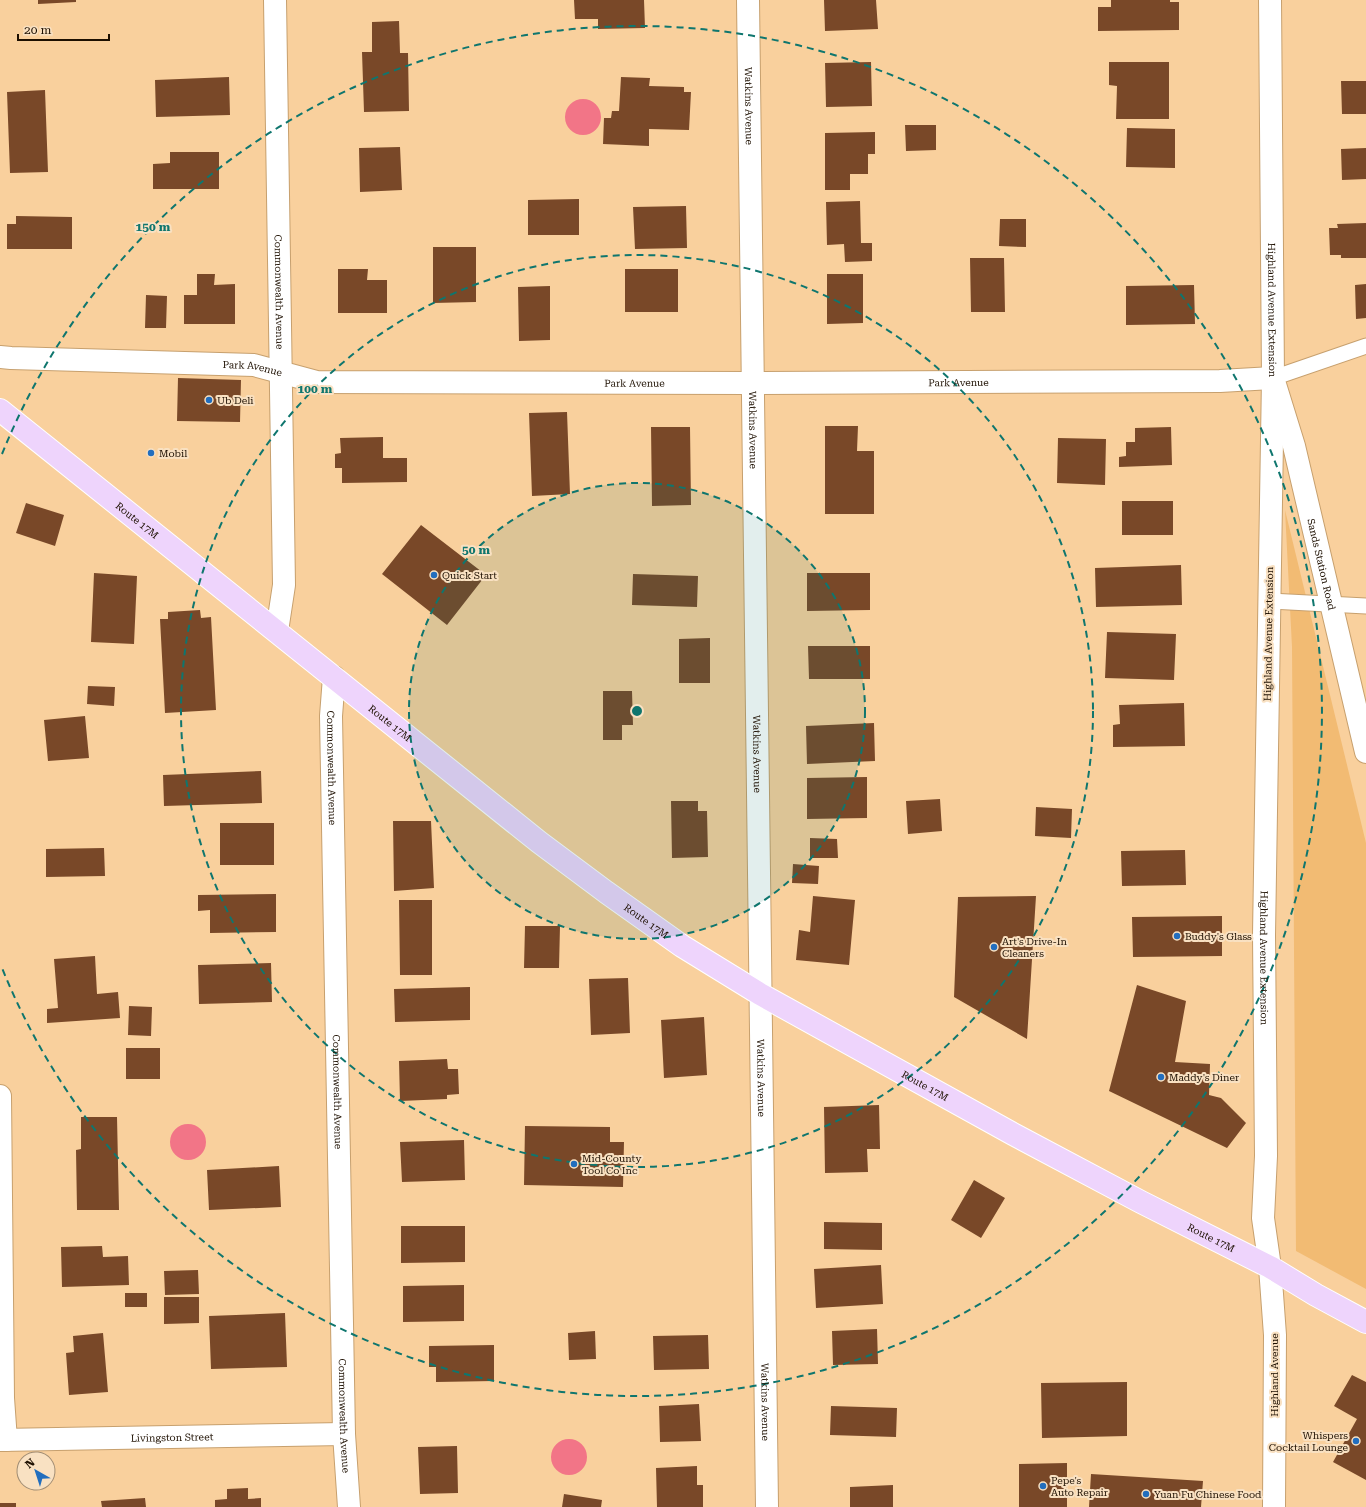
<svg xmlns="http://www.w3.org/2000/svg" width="1366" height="1507" font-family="'Roboto Serif',serif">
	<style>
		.green { fill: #f2bb73 }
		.water { fill: #f27587 }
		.building { fill: #794828 }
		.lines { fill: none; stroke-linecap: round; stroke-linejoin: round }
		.service-casing { stroke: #c7a06e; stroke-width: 17 }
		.minor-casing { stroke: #c7a06e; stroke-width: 24 }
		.tertiary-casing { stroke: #c7a06e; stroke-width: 24 }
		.primary-casing { stroke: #fff; stroke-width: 24 }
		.service { stroke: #fff; stroke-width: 15 }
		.minor { stroke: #fff; stroke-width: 22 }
		.tertiary { stroke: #fff; stroke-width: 22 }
		.primary { stroke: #eed4fc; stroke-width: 22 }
		.ring { fill: none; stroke: #0f766e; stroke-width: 2; stroke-dasharray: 7 5 }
		.poi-dot { fill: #226ebe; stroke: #f9e1c2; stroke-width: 1.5 }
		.labels { text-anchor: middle; stroke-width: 4; stroke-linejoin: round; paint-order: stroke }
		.street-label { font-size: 10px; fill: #1d0f00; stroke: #f9e1c2 }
		.poi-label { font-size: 10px; fill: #1d0f00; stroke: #f9e1c2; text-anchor: start }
		.centre { fill: #0f766e; stroke: #f9e1c2; stroke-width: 2 }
		.ring-label { font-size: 12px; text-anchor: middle; font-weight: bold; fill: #0f766e; stroke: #f9e1c2; stroke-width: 4; stroke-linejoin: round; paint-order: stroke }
	</style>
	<rect width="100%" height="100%" fill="#f9d09d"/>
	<!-- green -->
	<path class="green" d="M 1285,510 L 1366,843 L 1366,1289 L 1296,1251 L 1292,647 Z"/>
	<!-- water -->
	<path class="water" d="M565 117a18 18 0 1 1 36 0a18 18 0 1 1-36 0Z
		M170 1142a18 18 0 1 1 36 0a18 18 0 1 1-36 0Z
		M551 1457a18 18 0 1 1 36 0a18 18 0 1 1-36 0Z"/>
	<!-- building -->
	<path class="building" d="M 38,0 L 76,0 L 76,2 L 38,4 Z
		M 574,0 L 644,0 L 645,28 L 598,29 L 598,19 L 575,19 Z
		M 824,0 L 876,0 L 878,29 L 825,31 Z
		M 1111,0 L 1170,0 L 1170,2 L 1179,2 L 1179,30 L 1098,31 L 1098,7 L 1111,7 Z
		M 399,21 L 400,53 L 408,53 L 409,111 L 364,112 L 362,52 L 372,52 L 372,22 Z
		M 871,62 L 872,106 L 826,107 L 825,63 Z
		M 1109,62 L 1169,62 L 1169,119 L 1116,119 L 1117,86 L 1109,85 Z
		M 229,77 L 230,115 L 156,117 L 155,80 Z
		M 621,77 L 650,78 L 649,86 L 684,87 L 684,92 L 691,92 L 689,130 L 649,129 L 649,146 L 603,144 L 604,118 L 611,118 L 612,111 L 619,111 Z
		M 1341,81 L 1366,81 L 1366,114 L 1342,114 Z
		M 45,90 L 48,172 L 10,173 L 7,92 Z
		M 905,125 L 936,125 L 936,150 L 906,151 Z
		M 1127,128 L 1175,129 L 1175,168 L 1126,167 Z
		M 875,132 L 875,154 L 868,154 L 868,174 L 850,174 L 850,190 L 825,190 L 825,133 Z
		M 400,147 L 402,190 L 360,192 L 359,148 Z
		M 1366,148 L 1366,179 L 1342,180 L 1341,149 Z
		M 170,152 L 219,152 L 219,189 L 153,189 L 153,164 L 170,163 Z
		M 579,199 L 579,235 L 528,235 L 528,200 Z
		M 860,201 L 861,243 L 872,243 L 872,261 L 845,262 L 844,244 L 827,245 L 826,202 Z
		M 686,206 L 687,248 L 635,249 L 633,207 Z
		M 16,216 L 72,217 L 72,249 L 7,249 L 7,224 L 16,224 Z
		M 1000,219 L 1026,219 L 1026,247 L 999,246 Z
		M 1366,223 L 1366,258 L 1341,258 L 1341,255 L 1330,255 L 1329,228 L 1338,228 L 1337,224 Z
		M 433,247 L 476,247 L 476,302 L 433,303 Z
		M 970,258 L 1004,258 L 1005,312 L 971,312 Z
		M 338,269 L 368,269 L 367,280 L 387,280 L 387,313 L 338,313 Z
		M 625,269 L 678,269 L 678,312 L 625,312 Z
		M 197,274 L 215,274 L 214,285 L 235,284 L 235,324 L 184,324 L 184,295 L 197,295 Z
		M 827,274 L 863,274 L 863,323 L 827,324 Z
		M 1366,284 L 1366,318 L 1356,319 L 1355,285 Z
		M 1194,285 L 1195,324 L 1126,325 L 1126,286 Z
		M 550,286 L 550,340 L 519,341 L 518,287 Z
		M 146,295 L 167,296 L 166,328 L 145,328 Z
		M 178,378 L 241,380 L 240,422 L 177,421 Z
		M 567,412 L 570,494 L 532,496 L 529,413 Z
		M 825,426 L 858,426 L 857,451 L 874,451 L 874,514 L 825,514 Z
		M 651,427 L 690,427 L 691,505 L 652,506 Z
		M 1171,427 L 1172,465 L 1119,467 L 1119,457 L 1126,456 L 1126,442 L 1135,442 L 1135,428 Z
		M 383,437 L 383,458 L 407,458 L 407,482 L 342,483 L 342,468 L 335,468 L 335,454 L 341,453 L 340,438 Z
		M 1058,438 L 1106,439 L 1105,485 L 1057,483 Z
		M 1122,501 L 1173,501 L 1173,535 L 1122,535 Z
		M 26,503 L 64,515 L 55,546 L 16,533 Z
		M 421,525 L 486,575 L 447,625 L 382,574 Z
		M 1181,565 L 1182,605 L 1096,607 L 1095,568 Z
		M 94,573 L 137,576 L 134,644 L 91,642 Z
		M 807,573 L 870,573 L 870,610 L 807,611 Z
		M 633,574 L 698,576 L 697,607 L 632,605 Z
		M 200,610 L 201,618 L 211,617 L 216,710 L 165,713 L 160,619 L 168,619 L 168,612 Z
		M 1107,632 L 1176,634 L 1174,680 L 1105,678 Z
		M 710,638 L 710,683 L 679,683 L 679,639 Z
		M 808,646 L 870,646 L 870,679 L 809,679 Z
		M 88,686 L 115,687 L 114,706 L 87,704 Z
		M 603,691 L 632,691 L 633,725 L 622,725 L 622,740 L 603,740 Z
		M 1184,703 L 1185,746 L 1113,747 L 1113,725 L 1120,724 L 1119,705 Z
		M 85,716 L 89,758 L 48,761 L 44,720 Z
		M 874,723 L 875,761 L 807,764 L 806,726 Z
		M 261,771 L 262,803 L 164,806 L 163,775 Z
		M 867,777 L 867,818 L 807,819 L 807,778 Z
		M 940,799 L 942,831 L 908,834 L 906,801 Z
		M 671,801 L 698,801 L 698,811 L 707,811 L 708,857 L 672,858 Z
		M 1036,807 L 1072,809 L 1071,838 L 1035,836 Z
		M 393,821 L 431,821 L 434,888 L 394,891 Z
		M 220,823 L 274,823 L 274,865 L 220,865 Z
		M 810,838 L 837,839 L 838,858 L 810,858 Z
		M 104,848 L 105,876 L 46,877 L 46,849 Z
		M 1185,850 L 1186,885 L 1122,886 L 1121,851 Z
		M 793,864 L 819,866 L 818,884 L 792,883 Z
		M 276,894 L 276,932 L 210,933 L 210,910 L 198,911 L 198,895 Z
		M 813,896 L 855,900 L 849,965 L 796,960 L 799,930 L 810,932 Z
		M 1036,896 L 1027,1039 L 954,997 L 958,897 Z
		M 399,900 L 432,900 L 432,975 L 400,975 Z
		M 1222,916 L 1222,956 L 1133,957 L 1132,917 Z
		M 525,926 L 560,926 L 559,968 L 524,968 Z
		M 95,956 L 97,994 L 118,992 L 120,1018 L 47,1023 L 47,1009 L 58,1008 L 54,959 Z
		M 271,963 L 272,1002 L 199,1004 L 198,965 Z
		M 628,978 L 630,1033 L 591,1035 L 589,979 Z
		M 1137,985 L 1186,1001 L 1175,1062 L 1210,1064 L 1209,1095 L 1221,1098 L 1246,1123 L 1227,1148 L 1109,1091 Z
		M 470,987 L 470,1020 L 395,1022 L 394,989 Z
		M 129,1006 L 152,1007 L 151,1036 L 128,1035 Z
		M 704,1017 L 707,1075 L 664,1078 L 661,1020 Z
		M 126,1048 L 160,1048 L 160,1079 L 126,1079 Z
		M 447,1059 L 448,1069 L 458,1069 L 459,1094 L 447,1095 L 447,1099 L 400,1101 L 399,1061 Z
		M 879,1105 L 880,1149 L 867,1149 L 868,1172 L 825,1173 L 824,1107 Z
		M 81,1117 L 117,1117 L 119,1210 L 77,1210 L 76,1150 L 81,1149 Z
		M 525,1126 L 610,1127 L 610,1142 L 624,1142 L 623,1187 L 524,1185 Z
		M 464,1140 L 465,1180 L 402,1182 L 400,1142 Z
		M 279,1166 L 281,1207 L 209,1210 L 207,1170 Z
		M 974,1180 L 1005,1198 L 981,1238 L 951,1220 Z
		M 824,1222 L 882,1223 L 882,1250 L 824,1249 Z
		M 401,1226 L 465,1226 L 465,1262 L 401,1263 Z
		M 102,1246 L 103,1257 L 128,1256 L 129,1285 L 62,1287 L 61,1247 Z
		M 881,1265 L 883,1304 L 816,1308 L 814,1269 Z
		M 198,1270 L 199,1294 L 165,1295 L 164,1271 Z
		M 464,1285 L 464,1321 L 403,1322 L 403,1286 Z
		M 125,1293 L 147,1293 L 147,1307 L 125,1307 Z
		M 164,1297 L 199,1297 L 199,1323 L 164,1324 Z
		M 285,1313 L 287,1367 L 211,1369 L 209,1316 Z
		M 877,1329 L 878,1364 L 833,1365 L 832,1331 Z
		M 595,1331 L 596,1359 L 569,1360 L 568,1333 Z
		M 103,1333 L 108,1392 L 69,1395 L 66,1353 L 74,1352 L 73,1336 Z
		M 708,1335 L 709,1369 L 654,1370 L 653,1336 Z
		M 494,1345 L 494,1381 L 436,1382 L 436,1367 L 429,1367 L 429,1346 Z
		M 1352,1375 L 1366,1382 L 1366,1480 L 1333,1462 L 1357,1419 L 1334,1406 Z
		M 1127,1382 L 1127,1436 L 1042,1438 L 1041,1383 Z
		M 699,1404 L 701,1441 L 660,1442 L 659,1406 Z
		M 831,1406 L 897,1408 L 896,1437 L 830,1435 Z
		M 457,1446 L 458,1493 L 420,1494 L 418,1447 Z
		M 1067,1463 L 1067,1507 L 1019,1507 L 1019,1464 Z
		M 697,1466 L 697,1485 L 703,1485 L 703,1507 L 657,1507 L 656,1468 Z
		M 1091,1474 L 1203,1481 L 1201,1507 L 1089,1507 Z
		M 893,1485 L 893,1507 L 850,1507 L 850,1487 Z
		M 248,1488 L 248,1499 L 261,1498 L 261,1507 L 215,1507 L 215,1500 L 227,1499 L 227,1489 Z
		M 564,1494 L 602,1500 L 601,1507 L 562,1507 Z
		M 145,1498 L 146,1507 L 102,1507 L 101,1501 Z
		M 0,1503 L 16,1503 L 16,1507 L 0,1507 Z"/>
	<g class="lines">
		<defs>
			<path id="service" d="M 1273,378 L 1366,346
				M 1269,601 L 1366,606"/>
			<g id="minor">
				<path id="s1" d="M 275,0 L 284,585 L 277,631"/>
				<path id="s2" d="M 748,0 L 767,1507"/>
				<path id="s3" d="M 0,357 L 11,358 L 254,365 L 317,382 L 753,383 L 1220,381 L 1273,378 L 1294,446 L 1366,752"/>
				<path id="s4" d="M 334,677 L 331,716 L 344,1434 L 349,1507"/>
				<path d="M 0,1096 L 3,1398 L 6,1440"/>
				<path id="s5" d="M 0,1440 L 344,1434"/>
			</g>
			<g id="tertiary">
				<path id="s6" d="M 1270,0 L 1273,378 L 1264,935 L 1266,1156 L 1263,1218 L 1270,1267 L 1275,1335 L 1274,1507"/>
			</g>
			<g id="primary">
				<path id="s7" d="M 0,410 L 539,842 L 606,892 L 682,946 L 760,994 L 1013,1134 L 1141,1202 L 1270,1267 L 1316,1295 L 1366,1322"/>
			</g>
		</defs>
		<!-- service casing -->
		<use href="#service" class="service-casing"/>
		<!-- minor casing -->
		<use href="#minor" class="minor-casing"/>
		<!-- tertiary casing -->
		<use href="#tertiary" class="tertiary-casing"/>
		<!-- primary casing -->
		<use href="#primary" class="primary-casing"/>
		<!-- service -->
		<use href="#service" class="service"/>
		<!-- minor -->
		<use href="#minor" class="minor"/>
		<!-- tertiary -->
		<use href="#tertiary" class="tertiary"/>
		<!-- primary -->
		<use href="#primary" class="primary"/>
	</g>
	<!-- distance rings -->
	<circle cx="637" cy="711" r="228" fill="#0f766e" fill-opacity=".12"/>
	<g class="ring">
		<circle cx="637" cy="711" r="228"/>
		<circle cx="637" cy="711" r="456"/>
		<path d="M2 454A685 685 0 1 1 2 968"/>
	</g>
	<!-- markers -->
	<g class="poi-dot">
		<circle cx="209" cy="400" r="4"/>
		<circle cx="151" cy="453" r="4"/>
		<circle cx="434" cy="575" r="4"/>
		<circle cx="1177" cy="936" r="4"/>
		<circle cx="994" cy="947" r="4"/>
		<circle cx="1161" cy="1077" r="4"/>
		<circle cx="574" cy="1164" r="4"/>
		<circle cx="1356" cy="1441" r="4"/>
		<circle cx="1043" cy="1486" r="4"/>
		<circle cx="1146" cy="1494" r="4"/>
	</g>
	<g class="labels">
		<!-- street labels -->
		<g class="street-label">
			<text dy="4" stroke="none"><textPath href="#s2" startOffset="106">Watkins Avenue</textPath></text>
			<text dy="4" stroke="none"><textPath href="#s1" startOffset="292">Commonwealth Avenue</textPath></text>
			<text dy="4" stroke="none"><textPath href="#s6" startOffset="310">Highland Avenue Extension</textPath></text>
			<text dy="4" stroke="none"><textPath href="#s3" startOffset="253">Park Avenue</textPath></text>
			<text dy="4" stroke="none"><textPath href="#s3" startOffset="961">Park Avenue</textPath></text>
			<text dy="4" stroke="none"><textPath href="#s3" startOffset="637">Park Avenue</textPath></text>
			<text dy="4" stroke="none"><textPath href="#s2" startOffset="430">Watkins Avenue</textPath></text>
			<text dy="4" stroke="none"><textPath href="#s7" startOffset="176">Route 17M</textPath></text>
			<text dy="4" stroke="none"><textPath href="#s3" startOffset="1468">Sands Station Road</textPath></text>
			<text transform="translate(1268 634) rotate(-89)" y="4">Highland Avenue Extension</text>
			<text dy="4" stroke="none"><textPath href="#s7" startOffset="500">Route 17M</textPath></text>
			<text dy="4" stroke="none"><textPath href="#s2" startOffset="754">Watkins Avenue</textPath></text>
			<text dy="4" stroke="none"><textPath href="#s4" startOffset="91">Commonwealth Avenue</textPath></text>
			<text dy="4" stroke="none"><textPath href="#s7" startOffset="824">Route 17M</textPath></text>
			<text dy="4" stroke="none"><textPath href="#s6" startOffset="958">Highland Avenue Extension</textPath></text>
			<text dy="4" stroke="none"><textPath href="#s2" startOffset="1078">Watkins Avenue</textPath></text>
			<text dy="4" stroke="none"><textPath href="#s7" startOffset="1148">Route 17M</textPath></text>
			<text dy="4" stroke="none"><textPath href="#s4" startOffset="415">Commonwealth Avenue</textPath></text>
			<text dy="4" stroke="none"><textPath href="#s7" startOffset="1472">Route 17M</textPath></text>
			<text transform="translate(1274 1375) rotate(-90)" y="4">Highland Avenue</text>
			<text dy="4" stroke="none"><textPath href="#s2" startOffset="1402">Watkins Avenue</textPath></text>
			<text dy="4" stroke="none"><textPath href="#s4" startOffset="739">Commonwealth Avenue</textPath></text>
			<text dy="4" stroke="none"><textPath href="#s5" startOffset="172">Livingston Street</textPath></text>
		</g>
		<!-- poi labels -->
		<g class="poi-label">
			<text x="217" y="404">Ub Deli</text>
			<text x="159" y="457">Mobil</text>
			<text x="442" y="579">Quick Start</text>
			<text x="1185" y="940">Buddy's Glass</text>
			<text x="1002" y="945">Art's Drive-In<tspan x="1002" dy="12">Cleaners</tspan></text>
			<text x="1169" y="1081">Maddy's Diner</text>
			<text x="582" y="1162">Mid-County<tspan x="582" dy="12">Tool Co Inc</tspan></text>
			<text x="1348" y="1439" text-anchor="end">Whispers<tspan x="1348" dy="12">Cocktail Lounge</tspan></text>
			<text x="1051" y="1484">Pepe's<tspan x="1051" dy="12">Auto Repair</tspan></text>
			<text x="1154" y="1498">Yuan Fu Chinese Food</text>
		</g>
	</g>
	<circle cx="637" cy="711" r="6" class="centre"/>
	<g class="ring-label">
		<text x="153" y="231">150 m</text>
		<text x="315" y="393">100 m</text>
		<text x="476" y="554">50 m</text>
	</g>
	<!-- north arrow -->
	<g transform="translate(36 1471) rotate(321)"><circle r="19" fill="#f9e1c2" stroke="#a18d74"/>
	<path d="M0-3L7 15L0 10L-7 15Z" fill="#226ebe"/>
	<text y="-6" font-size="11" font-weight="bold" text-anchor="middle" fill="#1d0f00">N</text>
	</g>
	<!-- scale -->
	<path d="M18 34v6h91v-6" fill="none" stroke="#1d0f00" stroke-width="2"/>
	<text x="24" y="34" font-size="12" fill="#1d0f00" stroke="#f9e1c2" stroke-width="3" paint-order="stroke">20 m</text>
</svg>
